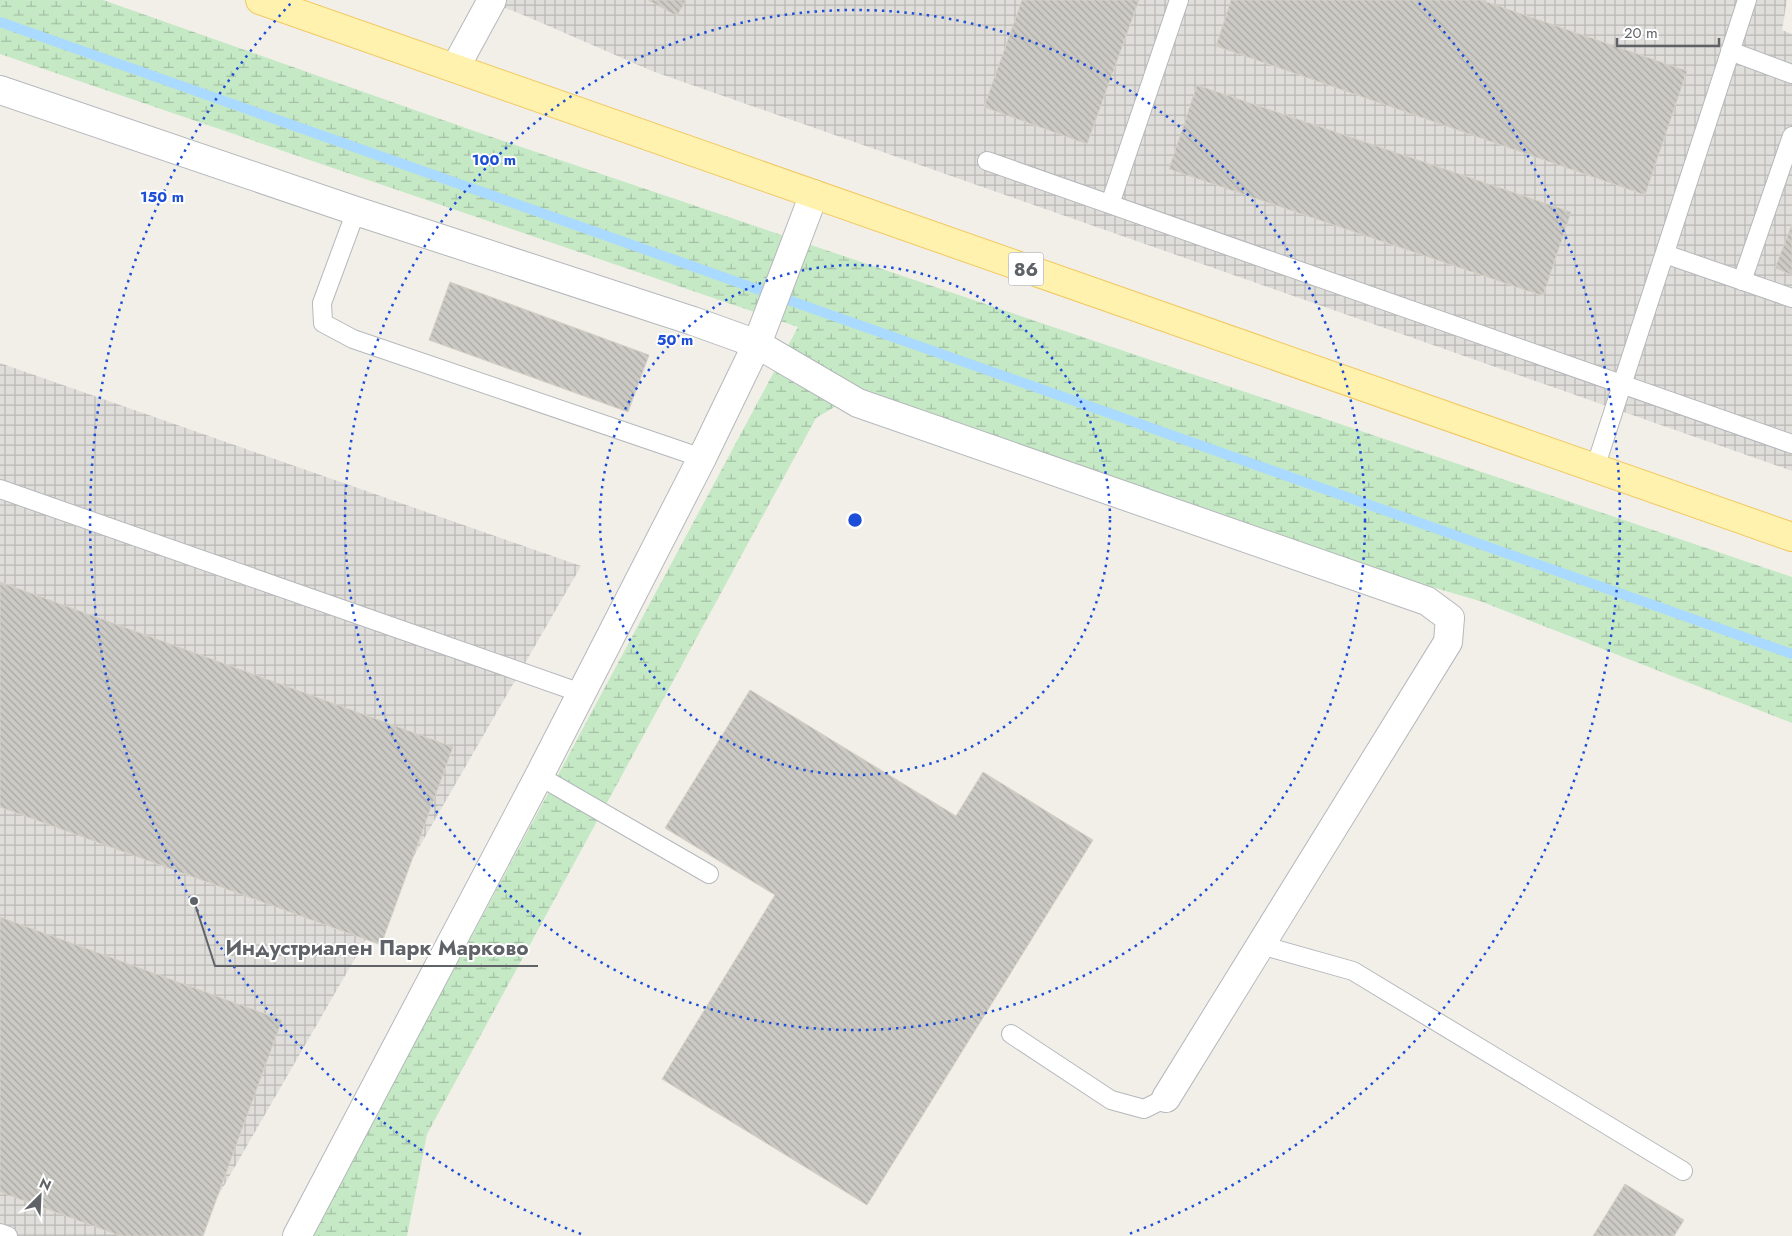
<svg xmlns="http://www.w3.org/2000/svg" width="1792" height="1236" font-family="Jost,sans-serif">
	<style>
		.industrial { fill: url(#industrial-grid) }
		.wetland { fill: url(#wetland-marsh) }
		.lines { fill: none; stroke-linecap: round; stroke-linejoin: round }
		.stream { stroke: #aadaff; stroke-width: 10 }
		.building { fill: url(#building-back-hatch); stroke: #d6d1c6 }
		.service-casing { stroke: #b5b8bc; stroke-width: 20 }
		.minor-casing { stroke: #b5b8bc; stroke-width: 30 }
		.primary-casing { stroke: #f2c960; stroke-width: 30 }
		.service { stroke: #fff; stroke-width: 18 }
		.minor { stroke: #fff; stroke-width: 28 }
		.primary { stroke: #fff2af; stroke-width: 28 }
		.ring { fill: none; stroke: #1d4ed8; stroke-width: 2.5; stroke-dasharray: 2.5 5 }
		.labels { text-anchor: middle; stroke-width: 4; stroke-linejoin: round; paint-order: stroke }
		.shield { fill: #fff; stroke: #8f9295; stroke-width: 1 }
		.shield-label { font-size: 19px; font-weight: bold; fill: #5f6368 }
		.centre { fill: #1d4ed8; stroke: #fff; stroke-width: 2.5 }
		.ring-label { font-size: 15px; text-anchor: middle; font-weight: bold; fill: #1d4ed8; stroke: #fff; stroke-width: 4; stroke-linejoin: round; paint-order: stroke }
		.leader { fill: none; stroke: #5f6368; stroke-width: 2 }
		.callout-dot { fill: #5f6368; stroke: #fff; stroke-width: 2 }
		.callout-label { font-size: 21px; text-anchor: middle; font-weight: bold; fill: #5f6368; stroke: #fff; stroke-width: 4; stroke-linejoin: round; paint-order: stroke }
	</style>
	<defs>
		<pattern id="industrial-grid" width="8" height="8" patternUnits="userSpaceOnUse" patternTransform="scale(1.25)"><rect width="8" height="8" fill="#e0deda"/><path d="M0 4h8M4 0v8" fill="none" stroke="#b9b8b5"/></pattern>
		<pattern id="wetland-marsh" width="20" height="14" patternUnits="userSpaceOnUse" patternTransform="scale(1.25)"><rect width="20" height="14" fill="#c5e8c5"/><path d="M1 5h8M5 5V1M11 12h8M15 12V8" fill="none" stroke="#a3c0a4"/></pattern>
		<pattern id="building-back-hatch" width="6" height="6" patternUnits="userSpaceOnUse" patternTransform="scale(1.25)"><rect width="6" height="6" fill="#cccac5"/><path d="M-1 5l2 2M0 0l6 6M5-1l2 2" fill="none" stroke="#a9a8a4"/></pattern>
	</defs>
	<rect width="100%" height="100%" fill="#f1efe8"/>
	<!-- industrial -->
	<path class="industrial" d="M 485,0 L 1787,0 L 1782,30 L 1792,34 L 1792,471 L 652,71 L 528,17 Z
		M 0,363 L 581,566 L 195,1236 L 0,1236 Z"/>
	<!-- wetland -->
	<path class="wetland" d="M 0,0 L 103,0 L 477,132 L 1792,577 L 1792,723 L 1480,601 L 1113,494 L 846,400 L 816,418 L 427,1134 L 407,1236 L 311,1236 L 798,327 L 0,54 Z"/>
	<g class="lines">
		<!-- stream -->
		<path class="stream" d="M 0,22 L 1792,654"/>
	</g>
	<!-- building -->
	<path class="building" d="M 648,0 L 686,0 L 677,16 Z
		M 1022,0 L 1139,0 L 1087,144 L 984,107 Z
		M 1231,0 L 1481,0 L 1687,71 L 1645,195 L 1216,46 Z
		M 1197,85 L 1571,212 L 1543,296 L 1169,169 Z
		M 1792,224 L 1792,275 L 1775,268 Z
		M 450,282 L 649,355 L 628,412 L 429,340 Z
		M 0,582 L 453,747 L 381,945 L 0,807 Z
		M 750,690 L 956,816 L 983,772 L 1093,840 L 867,1205 L 662,1079 L 775,895 L 665,828 Z
		M 0,917 L 282,1020 L 203,1236 L 121,1236 L 0,1192 Z
		M 1625,1184 L 1684,1220 L 1674,1236 L 1593,1236 Z"/>
	<g class="lines">
		<defs>
			<path id="service" d="M 1730,51 L 1792,74
				M 987,161 L 1792,444
				M 1110,204 L 1179,0
				M 356,211 L 322,303 L 323,323 L 353,339 L 702,458
				M 1665,254 L 1792,298
				M 1742,281 L 1792,136
				M 1595,468 L 1747,0
				M 0,489 L 581,693
				M 539,776 L 709,874
				M 1261,945 L 1353,971 L 1683,1171
				M 1011,1034 L 1111,1100 L 1144,1109 L 1166,1098
				M 0,1233 L 8,1236"/>
			<path id="minor" d="M 455,68 L 492,0
				M 0,90 L 356,211 L 693,321 L 757,344 L 858,403 L 1427,601 L 1450,618 L 1448,642 L 1166,1098
				M 297,1236 L 539,776 L 702,458 L 757,344 L 814,194"/>
			<path id="primary" d="M 260,0 L 1792,537"/>
		</defs>
		<!-- service casing -->
		<use href="#service" class="service-casing"/>
		<!-- minor casing -->
		<use href="#minor" class="minor-casing"/>
		<!-- primary casing -->
		<use href="#primary" class="primary-casing"/>
		<!-- service -->
		<use href="#service" class="service"/>
		<!-- minor -->
		<use href="#minor" class="minor"/>
		<!-- primary -->
		<use href="#primary" class="primary"/>
	</g>
	<!-- distance rings -->
	<g class="ring">
		<circle cx="855" cy="520" r="255"/>
		<circle cx="855" cy="520" r="510"/>
		<path d="M581 1234A765 765 0 0 1 291 3M1419 3A765 765 0 0 1 1129 1234"/>
	</g>
	<g class="labels">
		<!-- shield labels -->
		<rect class="shield" x="1008.5" y="252.5" width="35" height="33" rx="4"/>
		<g class="shield-label">
			<text x="1026" y="276">86</text>
		</g>
	</g>
	<circle cx="855" cy="520" r="8" class="centre"/>
	<g class="ring-label">
		<text x="494" y="165">100 m</text>
		<text x="162" y="202">150 m</text>
		<text x="675" y="345">50 m</text>
	</g>
	<!-- callouts -->
	<path class="leader" d="M194 901L215 966H538"/>
	<circle class="callout-dot" cx="194" cy="901" r="5"/>
	<g class="callout-label">
		<text x="377" y="955">Индустриален Парк Марково</text>
	</g>
	<!-- north arrow -->
	<g transform="translate(40 1196) rotate(24)" stroke="#ffffff" stroke-width="4" paint-order="stroke">
	<path d="M0-4L9 19L0 12L-9 19Z" fill="#5f6368"/>
	<text y="-8" font-size="14" font-weight="bold" text-anchor="middle" fill="#5f6368">N</text>
	</g>
	<!-- scale -->
	<path d="M1617 38v8h102v-8" fill="none" stroke="#5f6368" stroke-width="2.5"/>
	<text x="1624" y="38" font-size="15" fill="#5f6368" stroke="#ffffff" stroke-width="4" paint-order="stroke">20 m</text>
</svg>
